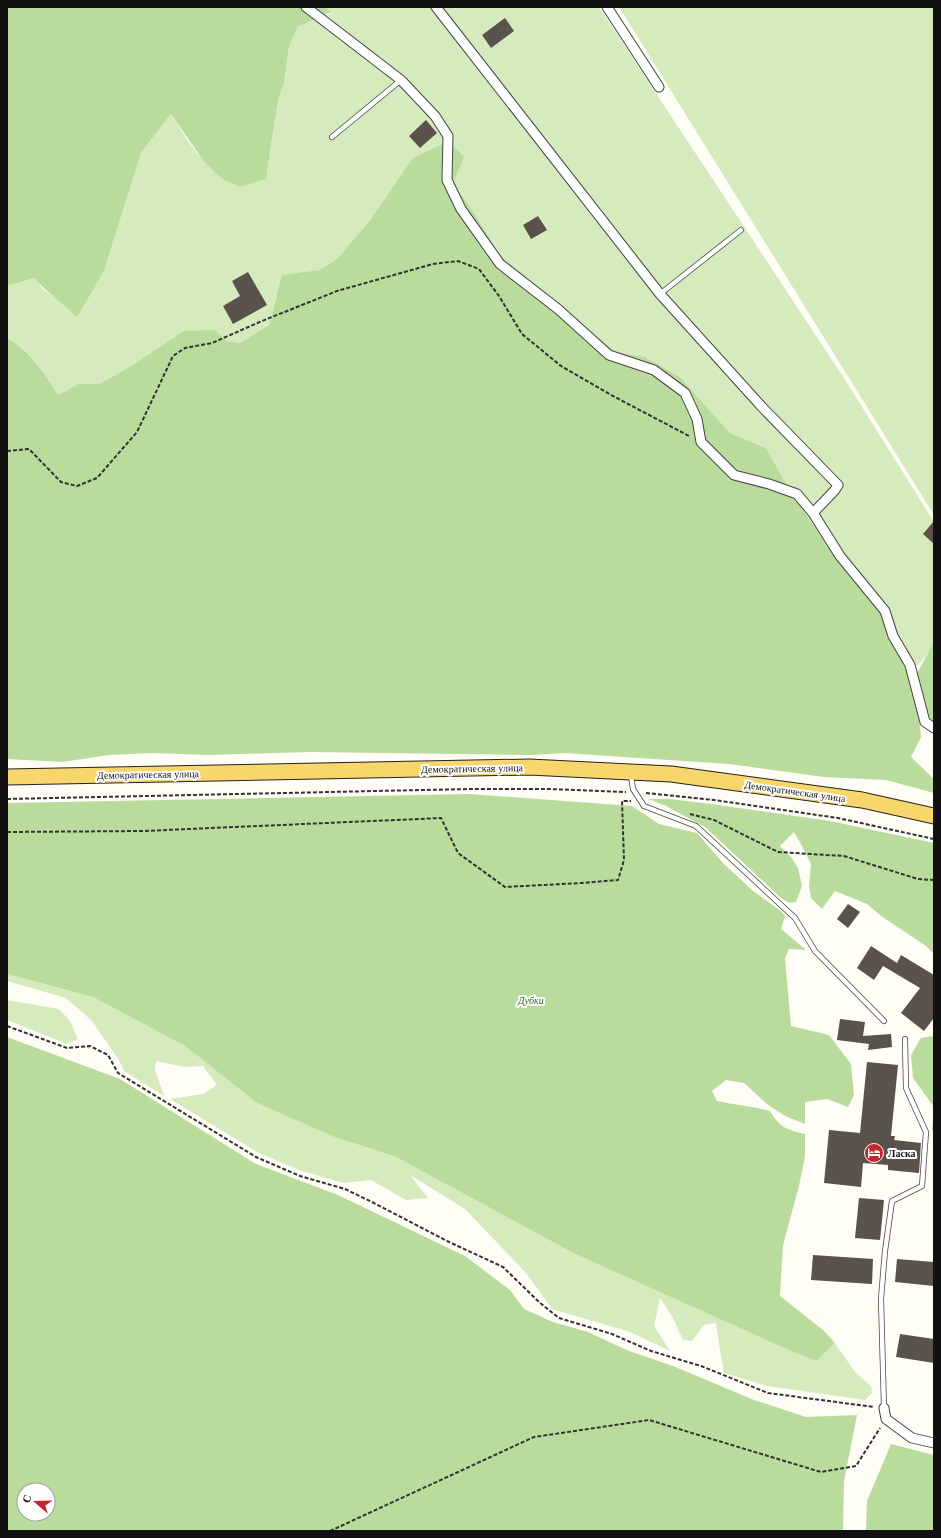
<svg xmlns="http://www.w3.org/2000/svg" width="941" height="1538" font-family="'Libre Baskerville',serif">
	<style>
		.green { fill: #d5ebbd }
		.forest { fill: #b9dc9c; fill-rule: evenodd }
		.building { fill: #5a524d }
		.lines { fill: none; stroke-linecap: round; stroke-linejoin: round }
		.service-casing { stroke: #444; stroke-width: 6 }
		.minor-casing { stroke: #444; stroke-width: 11 }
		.primary-casing { stroke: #222; stroke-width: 17 }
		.path { stroke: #333; stroke-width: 2; stroke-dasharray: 4 2; stroke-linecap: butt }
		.service { stroke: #fff; stroke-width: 4.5 }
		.minor { stroke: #fff; stroke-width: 9 }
		.primary { stroke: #f9d66b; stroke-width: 15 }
		.labels { text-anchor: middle; stroke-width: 4; stroke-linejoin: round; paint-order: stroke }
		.street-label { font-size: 10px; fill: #111; stroke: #fff }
		.park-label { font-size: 10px; font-style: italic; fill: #2f6b1f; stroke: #fff }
		.poi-label { font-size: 10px; font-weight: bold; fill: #111; stroke: #fff; text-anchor: start }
	</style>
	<rect width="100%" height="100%" fill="#fffdf5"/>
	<!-- green -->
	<path class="green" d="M 325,7 L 599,7 L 842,375 L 934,522 L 934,642 L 930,651 L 917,666 L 898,636 L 828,547 L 789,489 L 766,448 L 730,433 L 680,377 L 645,357 L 616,352 L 500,255 L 471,208 L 453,183 L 390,191 L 370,220 L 337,259 L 319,270 L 302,273 L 276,297 L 269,325 L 240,343 L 227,341 L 215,330 L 133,365 L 99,384 L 78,384 L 57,395 C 43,372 32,351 7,338 L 7,286 L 34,278 L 43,289 L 61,302 L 77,316 L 104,271 L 141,153 L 171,114 L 188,141 L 203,160 L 266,179 L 275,119 L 279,97 L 284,83 L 289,46 L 298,27 L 331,13 Z
		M 619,7 L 934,7 L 934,515 Z
		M 7,974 L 93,997 L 185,1046 L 257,1103 L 334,1137 L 394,1156 L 573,1253 L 775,1344 L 816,1360 L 835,1343 L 855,1372 L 871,1386 L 872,1393 L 865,1400 L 767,1386 L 724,1373 L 720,1350 L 716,1323 L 704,1325 L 692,1341 L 683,1340 L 672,1316 L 660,1298 L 654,1326 L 670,1351 L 630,1332 L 552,1309 L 526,1273 L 465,1209 L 410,1175 L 428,1198 L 406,1200 L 371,1180 L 343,1183 L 299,1170 L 259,1153 L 170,1099 L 203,1094 L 217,1085 L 203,1066 L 185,1067 L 156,1061 L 155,1070 L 164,1096 L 124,1071 L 120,1062 L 92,1021 L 66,998 L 7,981 Z
		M 7,1000 L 59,1009 L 70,1021 L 78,1039 L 67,1044 L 7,1020 Z"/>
	<!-- forest -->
	<path class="forest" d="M 7,7 L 325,7 L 331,12 L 298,27 L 289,46 L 284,83 L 279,97 L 275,119 L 266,179 L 240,187 L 222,179 L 203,160 L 171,114 L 141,153 L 104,271 L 77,317 C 63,303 47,293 34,278 L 7,286 Z
		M 449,141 L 464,157 L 453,183 L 471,208 L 500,255 L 616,352 L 645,357 L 680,377 L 730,433 L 766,448 L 789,489 L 828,547 L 876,603 L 898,636 L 918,706 L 921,737 L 911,757 L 934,779 L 934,793 L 886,780 L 824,777 L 729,764 L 564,753 L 533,755 L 311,752 L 208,755 L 152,753 L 109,755 L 62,762 L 7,759 L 7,338 C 31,351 43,372 58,395 L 78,384 L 99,384 L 133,365 L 184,331 L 215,330 L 227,341 L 240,343 L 269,325 L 282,275 L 319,270 L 337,259 L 370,220 L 413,158 Z
		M 934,642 L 934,724 L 924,709 L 915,677 Z
		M 469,794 L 632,806 L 659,824 L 697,833 L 723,863 L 753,891 L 781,911 L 785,916 L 781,929 L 806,950 L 789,949 L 785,958 L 791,1026 L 829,1035 L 851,1064 L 854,1095 L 848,1107 L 827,1099 L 805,1102 L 805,1124 L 785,1116 L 767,1104 L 744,1083 L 726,1080 L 712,1091 L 717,1101 C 735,1105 752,1106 770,1111 C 779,1127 787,1130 805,1134 L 805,1156 L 799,1186 L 783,1245 L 780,1296 L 823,1330 L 835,1343 L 816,1361 L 775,1344 L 573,1253 L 394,1156 L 334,1137 L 257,1103 L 185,1046 L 93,997 L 7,974 L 7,803 Z
		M 648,799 L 670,799 L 711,804 L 830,821 L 934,843 L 934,954 L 926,946 L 881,916 L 867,904 L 835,891 L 822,909 L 811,898 L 809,886 L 811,864 L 802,846 L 794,832 L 780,846 L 791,857 L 798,868 L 802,886 L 796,902 L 789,903 L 780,897 L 705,827 L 666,806 Z
		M 932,1036 L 934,1037 L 934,1133 L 932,1130 L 934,1107 L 913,1078 L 911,1055 L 921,1038 Z
		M 7,1037 L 120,1079 L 256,1164 L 338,1195 L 465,1256 L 510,1290 L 524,1309 L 553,1322 L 588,1332 L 629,1351 L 673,1366 L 754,1400 L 806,1417 L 857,1415 L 844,1481 L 843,1531 L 7,1531 ZM 24,1490 L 48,1490 L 48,1514 L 24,1514 Z
		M 891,1444 L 934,1455 L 934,1531 L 866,1531 L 867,1501 Z"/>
	<!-- building -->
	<path class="building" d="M 505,18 L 514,31 L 491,48 L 482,35 Z
		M 426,120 L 437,133 L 420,148 L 409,136 Z
		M 538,216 L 547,230 L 531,239 L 523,225 Z
		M 248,272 L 267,305 L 233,324 L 223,306 L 240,296 L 232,281 Z
		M 934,521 L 934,544 L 923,534 Z
		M 848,904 L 860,912 L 848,928 L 837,919 Z
		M 871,946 L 897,963 L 901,955 L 934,975 L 934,1018 L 924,1031 L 901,1013 L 920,988 L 883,966 L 874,980 L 857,968 Z
		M 840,1019 L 865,1022 L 863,1036 L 891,1034 L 892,1047 L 868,1050 L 869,1044 L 837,1040 Z
		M 867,1062 L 898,1065 L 891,1136 L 895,1136 L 894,1140 L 921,1143 L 919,1173 L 888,1170 L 888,1165 L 863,1163 L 861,1187 L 824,1183 L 829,1130 L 860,1133 Z
		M 859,1198 L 884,1200 L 880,1240 L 855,1238 Z
		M 813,1255 L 873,1259 L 872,1284 L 811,1280 Z
		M 897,1259 L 934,1262 L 934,1286 L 895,1282 Z
		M 900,1334 L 934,1339 L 934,1363 L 896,1357 Z"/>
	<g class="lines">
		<defs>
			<path id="service" d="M 332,137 L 401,80
				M 660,294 L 741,230
				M 631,775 L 633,789 L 644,806 L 696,826 L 795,918 L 815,951 L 884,1021
				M 884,1408 L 881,1299 L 885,1251 L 892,1201 L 922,1186 L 926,1132 L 906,1088 L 905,1039"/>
			<path id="minor" d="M 306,7 L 401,80 L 435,116 L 448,136 L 447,180 L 461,209 L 500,264 L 558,309 L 609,355 L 654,370 L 685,393 L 697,419 L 701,442 L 734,475 L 769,484 L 797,494 L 813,513
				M 436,7 L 660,294 L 762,407 L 838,485 L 835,490 L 813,513 L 840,556 L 885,611 L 893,636 L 910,665 L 925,722 L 934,728
				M 607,7 L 659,87
				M 884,1408 L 886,1419 L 912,1438 L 934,1443"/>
			<path id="primary" d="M 7,777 L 529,767 L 671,774 L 862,800 L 934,816"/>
		</defs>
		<!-- service casing -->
		<use href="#service" class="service-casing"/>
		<!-- minor casing -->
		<use href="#minor" class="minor-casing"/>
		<!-- primary casing -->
		<use href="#primary" class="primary-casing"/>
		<!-- path -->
		<path class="path" d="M 7,451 L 29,449 L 61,482 L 77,486 L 97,478 L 137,432 L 173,356 L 185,348 L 212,343 L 262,321 L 337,291 L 433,264 L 458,261 L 479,269 L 499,296 L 522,334 L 561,366 L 613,396 L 689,436
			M 646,793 L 714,800 L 838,818 L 934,839
			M 7,799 L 469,789 L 549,789 L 626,792
			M 690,814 L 714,820 L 778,852 L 844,856 L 918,879 L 934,880
			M 7,832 L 143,831 L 441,818 L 458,853 L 505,887 L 582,883 L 618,880 L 624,860 L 622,801 L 631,801
			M 7,1026 L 67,1048 L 90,1046 L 108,1055 L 118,1073 L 256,1157 L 300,1176 L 345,1189 L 372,1202 L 447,1241 L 503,1267 L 539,1302 L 559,1318 L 612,1334 L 651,1351 L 701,1366 L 768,1393 L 874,1407
			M 330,1531 L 534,1437 L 649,1420 L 821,1472 L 856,1466 L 880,1428"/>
		<!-- service -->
		<use href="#service" class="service"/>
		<!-- minor -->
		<use href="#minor" class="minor"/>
		<!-- primary -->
		<use href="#primary" class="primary"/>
	</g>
	<!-- icons -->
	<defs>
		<symbol id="hotel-disc" viewBox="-11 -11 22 22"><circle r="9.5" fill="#c4262e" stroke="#fff"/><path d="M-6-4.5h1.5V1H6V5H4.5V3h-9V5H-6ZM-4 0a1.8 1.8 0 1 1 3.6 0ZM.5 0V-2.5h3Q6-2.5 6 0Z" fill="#fff"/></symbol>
	</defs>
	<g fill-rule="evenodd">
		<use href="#hotel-disc" x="863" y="1142" width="22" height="22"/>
	</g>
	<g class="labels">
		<!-- street labels -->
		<g class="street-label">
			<text transform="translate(472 768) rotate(-1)" y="4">Демократическая улица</text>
			<text transform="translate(148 774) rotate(-1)" y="4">Демократическая улица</text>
			<text transform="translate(795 791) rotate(8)" y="4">Демократическая улица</text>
		</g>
		<!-- park labels -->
		<g class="park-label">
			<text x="531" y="1004">Дубки</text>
		</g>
		<!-- poi labels -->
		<g class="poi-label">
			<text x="888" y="1157">Ласка</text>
		</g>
	</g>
	<!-- border -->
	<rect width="941" height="1538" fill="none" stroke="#111111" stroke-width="16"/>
	<!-- north arrow -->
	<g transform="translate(36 1502) rotate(290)"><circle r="19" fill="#ffffff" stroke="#a0a0a0"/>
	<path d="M0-3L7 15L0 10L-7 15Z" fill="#c4262e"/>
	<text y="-6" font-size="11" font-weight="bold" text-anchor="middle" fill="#111111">С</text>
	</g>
</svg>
